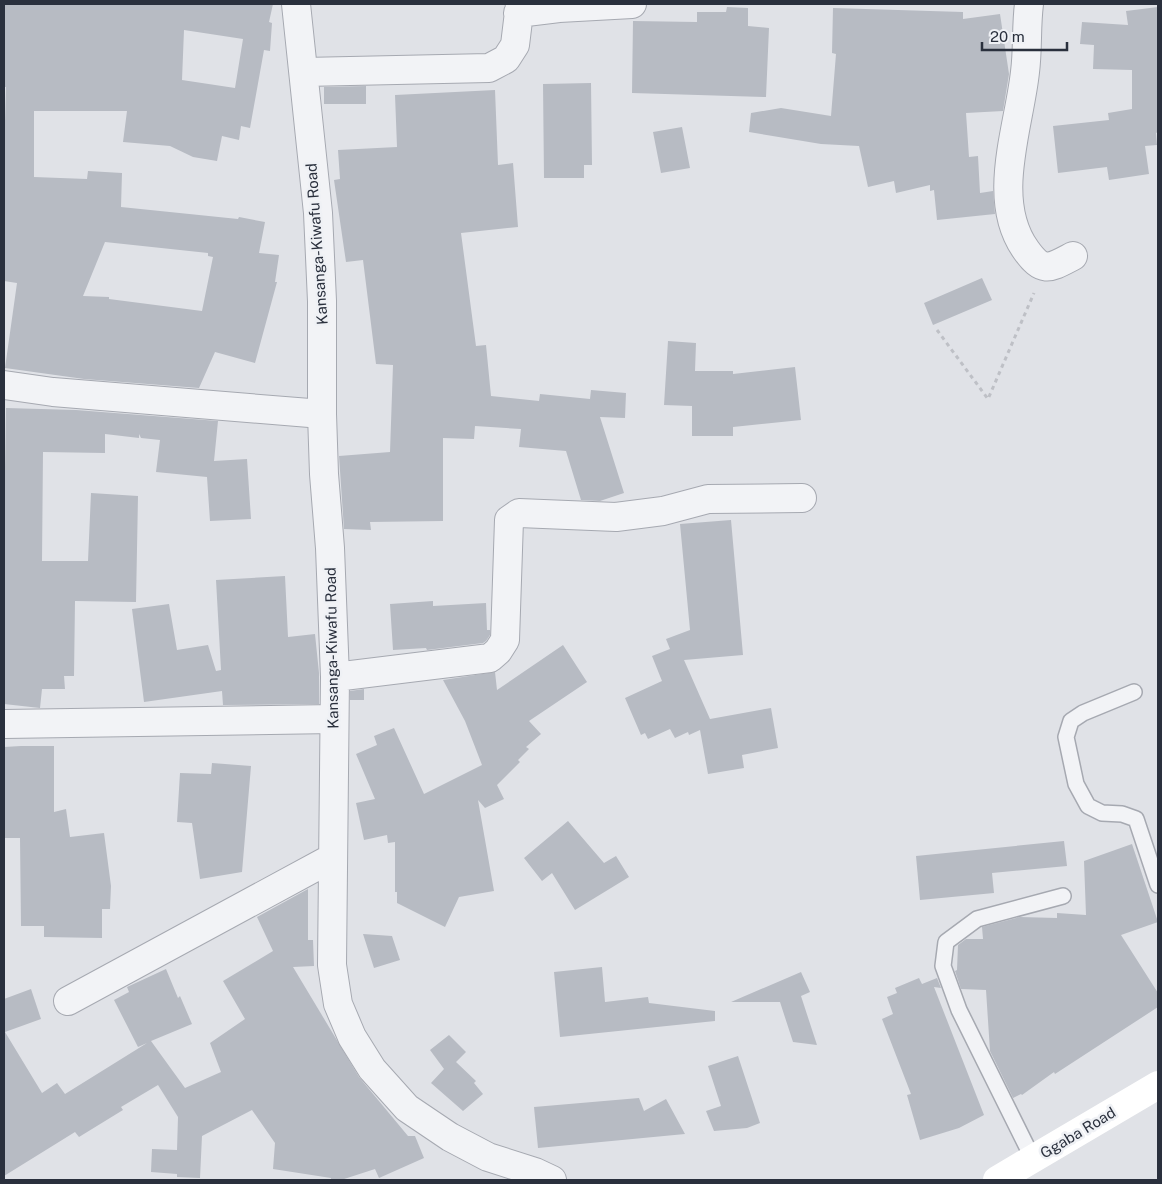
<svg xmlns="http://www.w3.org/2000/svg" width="1162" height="1184" font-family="'Public Sans',sans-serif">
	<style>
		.building { fill: #b7bbc3; fill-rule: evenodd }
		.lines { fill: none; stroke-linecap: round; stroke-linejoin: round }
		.service-casing { stroke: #a6a9b1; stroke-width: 18 }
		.minor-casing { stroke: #a6a9b1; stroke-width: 30 }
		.path { stroke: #bec0c6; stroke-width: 3; stroke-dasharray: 4 4; stroke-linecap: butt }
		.service { stroke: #f2f3f6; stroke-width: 15 }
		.minor { stroke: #f2f3f6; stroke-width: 28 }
		.secondary { stroke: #fff; stroke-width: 28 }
		.labels { text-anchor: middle; stroke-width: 5; stroke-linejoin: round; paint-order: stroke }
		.street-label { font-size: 15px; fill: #2a303d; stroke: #eff1f5 }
	</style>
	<rect width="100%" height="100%" fill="#e0e2e7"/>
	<!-- building -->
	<path class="building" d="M 4,4 L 273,4 L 269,22 L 272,23 L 270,51 L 264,50 L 250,128 L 241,126 L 239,140 L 222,136 L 217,161 L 193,157 L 170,146 L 123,142 L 127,111 L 34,111 L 34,177 L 87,179 L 88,171 L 122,173 L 121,207 L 238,219 L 239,217 L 265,222 L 259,253 L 279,255 L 275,282 L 277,282 L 255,363 L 215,352 L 199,388 L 84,379 L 5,368 L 17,283 L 4,281 L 4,154 L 6,87 L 4,87 ZM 184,30 L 243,39 L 235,88 L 182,80 ZM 105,242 L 208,253 L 208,256 L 213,257 L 202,311 L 109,299 L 109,297 L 83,296 Z
		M 727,7 L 748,8 L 748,26 L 769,28 L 766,97 L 632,93 L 633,21 L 697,22 L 697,12 L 726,12 Z
		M 1158,7 L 1158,132 L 1156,133 L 1157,145 L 1145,146 L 1149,174 L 1109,180 L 1107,167 L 1058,173 L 1053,126 L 1109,120 L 1108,113 L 1132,109 L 1132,70 L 1093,69 L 1094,45 L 1080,44 L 1082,22 L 1128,25 L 1126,11 Z
		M 833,8 L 963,12 L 963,19 L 1000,14 L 1009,74 L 1003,111 L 966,113 L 969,157 L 978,156 L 980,193 L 993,191 L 995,214 L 937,220 L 934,190 L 930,191 L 930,185 L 896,193 L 894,181 L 868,187 L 859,146 L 821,144 L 749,132 L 751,113 L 781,108 L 831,116 L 836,54 L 832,53 Z
		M 591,83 L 592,165 L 584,165 L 584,178 L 544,178 L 543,84 Z
		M 366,86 L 366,104 L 324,104 L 324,87 Z
		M 495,90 L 498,165 L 513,163 L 518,227 L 461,233 L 476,346 L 486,345 L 491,396 L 539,401 L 540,394 L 590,399 L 591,390 L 626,393 L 625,418 L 600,417 L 624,493 L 600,501 L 581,500 L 566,451 L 519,447 L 521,429 L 475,426 L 474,439 L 443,438 L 443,521 L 370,522 L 371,530 L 344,529 L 339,456 L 390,452 L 393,365 L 376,364 L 363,260 L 346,262 L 334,180 L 340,179 L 338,150 L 397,147 L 395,95 Z
		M 682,127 L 690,168 L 661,173 L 653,132 Z
		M 982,278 L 992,300 L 933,325 L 924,303 Z
		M 668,341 L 696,343 L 695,371 L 733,371 L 733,374 L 795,367 L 801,420 L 733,427 L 733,436 L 692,436 L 692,406 L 664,405 Z
		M 6,408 L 76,410 L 218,421 L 214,461 L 247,459 L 251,519 L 210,521 L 207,477 L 156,472 L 160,440 L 141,438 L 139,434 L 139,438 L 105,434 L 105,453 L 43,452 L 42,561 L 88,561 L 91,493 L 138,496 L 136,602 L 75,601 L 74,676 L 64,676 L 65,689 L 42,689 L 40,708 L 4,704 L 4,526 Z
		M 731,520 L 743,655 L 684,660 L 710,719 L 771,708 L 778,748 L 742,755 L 744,768 L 708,774 L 700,730 L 689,735 L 688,732 L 675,738 L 670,729 L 648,739 L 645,733 L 641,735 L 625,698 L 662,681 L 652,656 L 670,649 L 666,639 L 690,630 L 680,524 Z
		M 285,576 L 288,637 L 315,634 L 319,673 L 319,704 L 223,705 L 222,691 L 144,702 L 132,609 L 169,604 L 177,650 L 208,645 L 216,671 L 221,670 L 216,580 Z
		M 433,601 L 433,606 L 486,603 L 487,630 L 490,630 L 490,635 L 486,641 L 483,643 L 427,650 L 426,648 L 393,650 L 390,604 Z
		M 563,645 L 587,682 L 529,721 L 541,734 L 526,747 L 529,749 L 518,760 L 520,762 L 497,785 L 504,799 L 485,808 L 478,800 L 494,891 L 459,897 L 445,927 L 397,903 L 397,892 L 395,892 L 395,842 L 388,843 L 387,835 L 364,840 L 356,803 L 375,799 L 356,754 L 377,745 L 374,736 L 394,728 L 424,794 L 482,765 L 465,721 L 443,680 L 495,672 L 497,690 Z
		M 364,689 L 364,700 L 350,700 L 350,691 Z
		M 21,746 L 54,746 L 54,812 L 66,809 L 70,837 L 104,833 L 111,886 L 110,909 L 102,909 L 102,938 L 44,937 L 44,926 L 21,926 L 20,838 L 4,838 L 4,747 Z
		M 212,763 L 251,766 L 242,872 L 200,879 L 192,823 L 177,822 L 180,773 L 211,774 Z
		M 568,821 L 604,863 L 616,856 L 629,877 L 575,910 L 552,873 L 542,881 L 524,858 Z
		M 1064,841 L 1067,866 L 992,873 L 994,893 L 920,900 L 916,856 Z
		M 1132,844 L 1158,922 L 1121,935 L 1158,993 L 1158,1007 L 1055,1074 L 1054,1072 L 1022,1095 L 1021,1094 L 1013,1098 L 990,1051 L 986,990 L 961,989 L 955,971 L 957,970 L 958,945 L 966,939 L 983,939 L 982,927 L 1020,917 L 1057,918 L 1057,913 L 1086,915 L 1084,861 Z
		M 308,889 L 308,940 L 313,940 L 314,966 L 293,967 L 359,1077 L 408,1136 L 415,1136 L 424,1158 L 379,1178 L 375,1169 L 341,1180 L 331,1180 L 331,1178 L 273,1169 L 275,1143 L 252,1110 L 202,1136 L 200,1178 L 177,1177 L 177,1174 L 151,1172 L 152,1149 L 177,1150 L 178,1117 L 158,1085 L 121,1107 L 123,1110 L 79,1137 L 75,1132 L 4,1176 L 4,999 L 31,989 L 41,1019 L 5,1032 L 42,1093 L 57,1083 L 65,1094 L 147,1043 L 138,1047 L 114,1000 L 129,992 L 127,987 L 166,969 L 178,998 L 180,996 L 192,1024 L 151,1041 L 185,1088 L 221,1072 L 210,1043 L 245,1019 L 223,981 L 273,951 L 257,917 Z
		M 363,934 L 392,936 L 400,960 L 374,968 Z
		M 602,967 L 605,1002 L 648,997 L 649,1003 L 715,1011 L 715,1021 L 560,1037 L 554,972 Z
		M 801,972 L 810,992 L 801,996 L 817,1045 L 793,1042 L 780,1002 L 731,1002 Z
		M 919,978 L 922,984 L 937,978 L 941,988 L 934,987 L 984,1115 L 959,1128 L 920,1140 L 907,1095 L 911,1094 L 882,1019 L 893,1014 L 887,997 L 897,993 L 895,988 Z
		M 449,1035 L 466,1052 L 456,1062 L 476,1081 L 474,1083 L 483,1094 L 463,1111 L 431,1083 L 444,1069 L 430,1050 Z
		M 738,1056 L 760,1123 L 747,1128 L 714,1131 L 706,1111 L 721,1106 L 708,1066 Z
		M 639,1098 L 644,1111 L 666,1099 L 685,1134 L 538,1148 L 534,1107 Z"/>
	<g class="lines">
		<defs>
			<path id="service" d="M 1134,692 L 1083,713 L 1071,721 L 1066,737 L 1076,784 L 1088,806 L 1102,813 L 1122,814 L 1136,819 L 1158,885
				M 1033,1159 L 959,1010 L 943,966 L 946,942 L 977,919 L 1063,896"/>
			<path id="minor" d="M 296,4 L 318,213 L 322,301 L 322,414 L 324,474 L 330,548 L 335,677 L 332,965 L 338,1004 L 352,1037 L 372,1069 L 407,1108 L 450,1137 L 488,1157 L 535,1172 L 552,1180
				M 1029,4 C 1026,27 1028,49 1025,72 C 1019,128 990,200 1026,250 C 1043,274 1050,268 1073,256
				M 518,13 L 559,8 L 632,4
				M 304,72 L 489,68 L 506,59 L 515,45 L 520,4
				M 4,385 L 53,392 L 322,414
				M 335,677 L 490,658 L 498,651 L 505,640 L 509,520 L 519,513 L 616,517 L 663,511 L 708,499 L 802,498
				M 4,724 L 334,719
				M 68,1001 L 332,858"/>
		</defs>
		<!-- service casing -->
		<use href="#service" class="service-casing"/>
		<!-- minor casing -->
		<use href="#minor" class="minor-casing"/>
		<!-- path -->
		<path class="path" d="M 937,330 L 988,399 L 1034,293"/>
		<!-- service -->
		<use href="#service" class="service"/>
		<!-- minor -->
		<use href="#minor" class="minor"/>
		<!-- secondary -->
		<path class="secondary" d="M 997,1180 L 1158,1085"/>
	</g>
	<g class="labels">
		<!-- street labels -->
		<g class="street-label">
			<text transform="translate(317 244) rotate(-94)" y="5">Kansanga-Kiwafu Road</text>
			<text transform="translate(332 648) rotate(-91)" y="5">Kansanga-Kiwafu Road</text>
			<text transform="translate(1078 1133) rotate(-31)" y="5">Ggaba Road</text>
		</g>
	</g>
	<!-- border -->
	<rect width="1162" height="1184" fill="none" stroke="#2a303d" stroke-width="10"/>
	<!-- scale -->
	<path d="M982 42v8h85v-8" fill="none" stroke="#2a303d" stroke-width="2.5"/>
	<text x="990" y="42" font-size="15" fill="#2a303d" stroke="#eff1f5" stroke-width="4" paint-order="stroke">20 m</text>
</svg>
